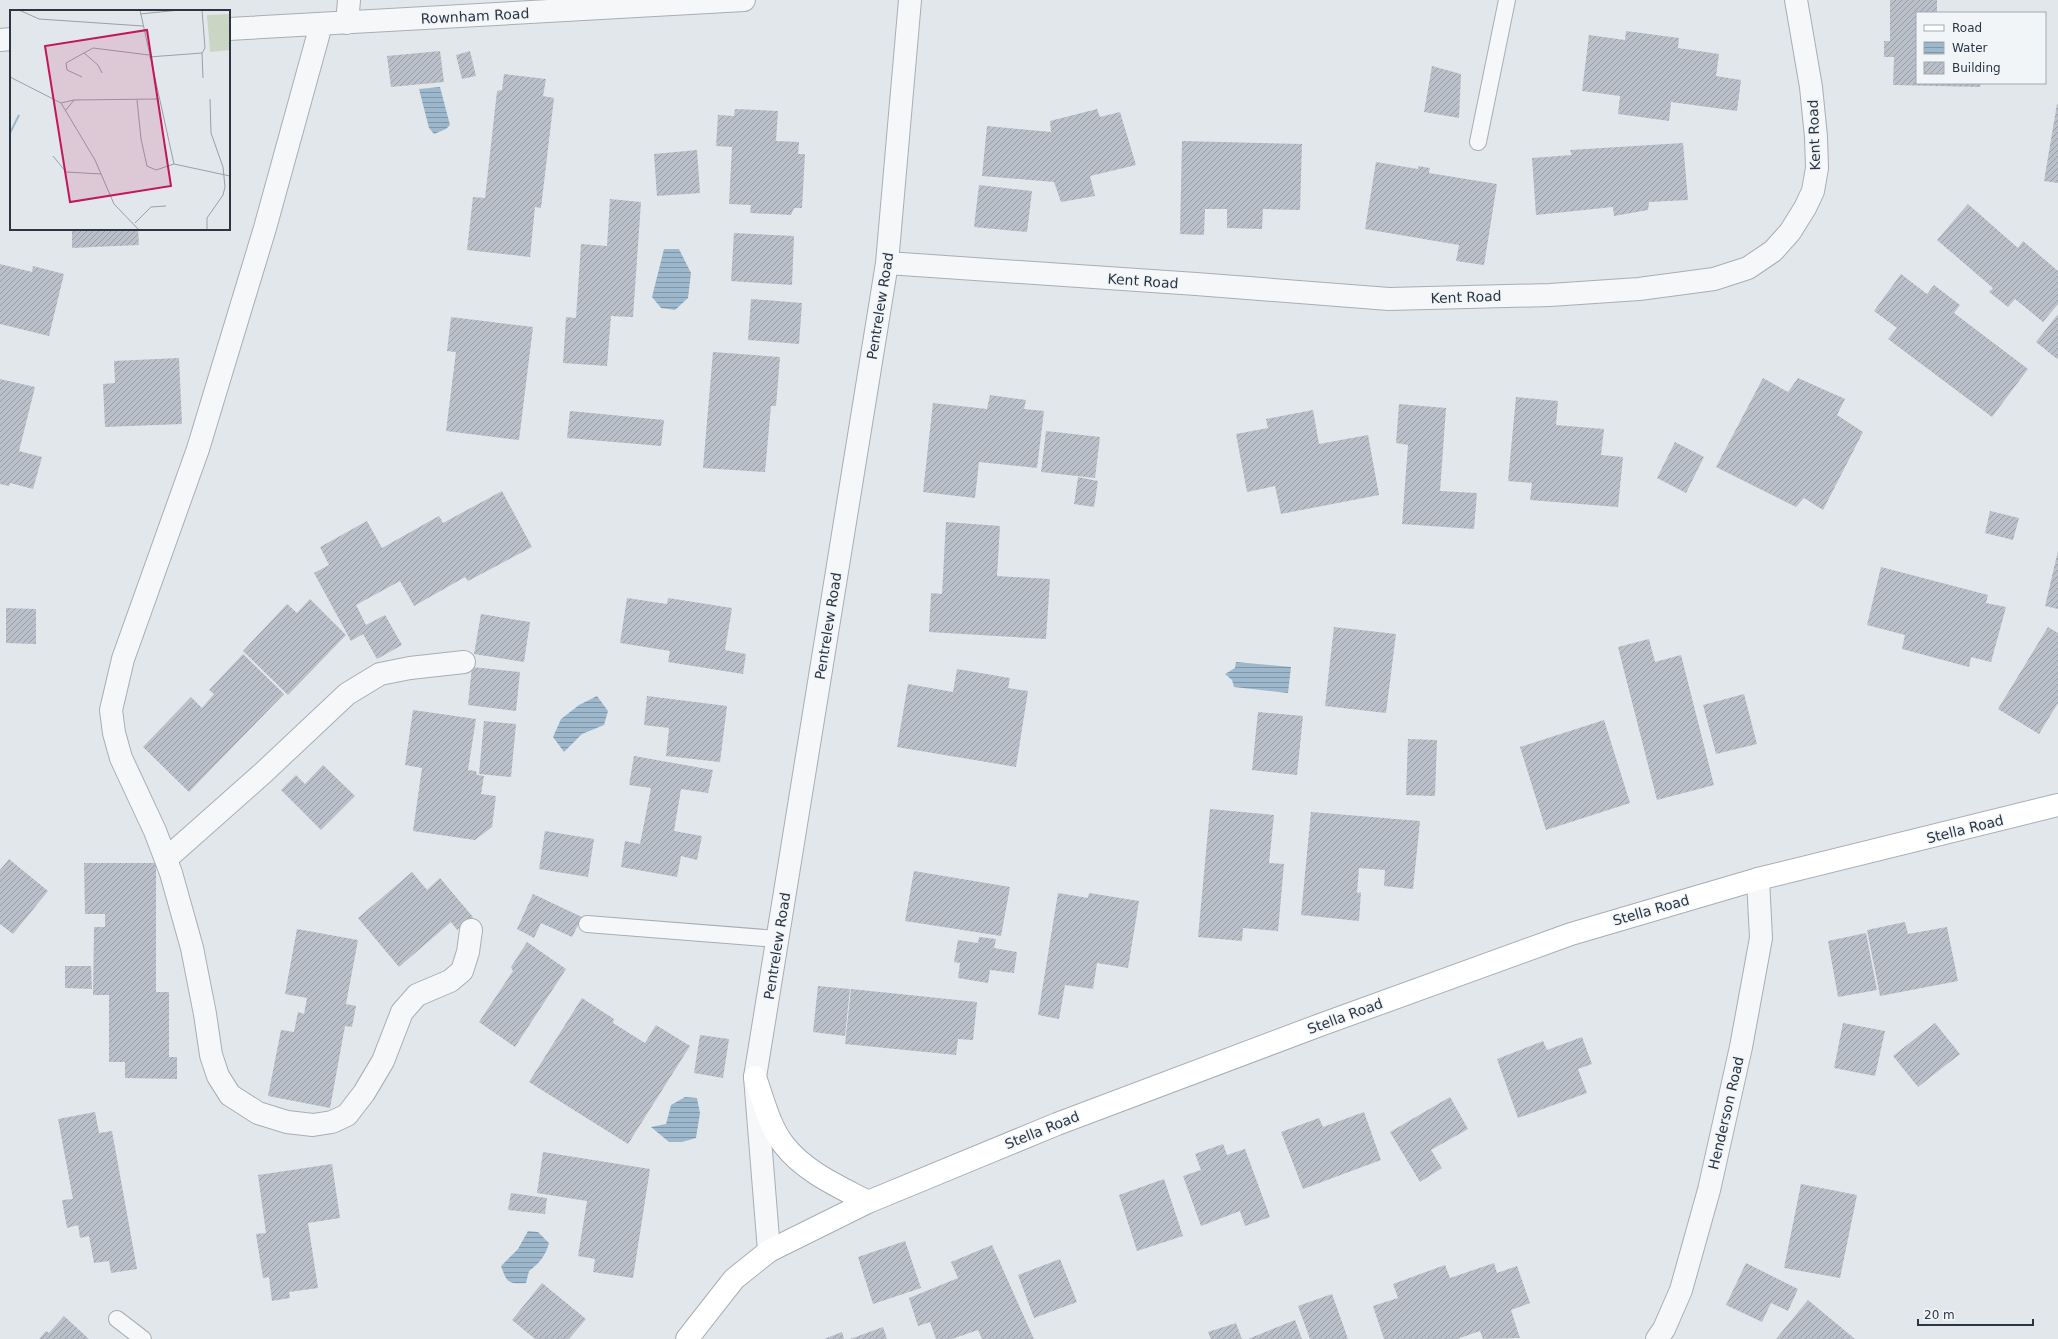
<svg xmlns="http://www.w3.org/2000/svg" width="2058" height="1339" font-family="'DejaVu Sans',sans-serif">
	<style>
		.water { fill: url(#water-rules) }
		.building { fill: url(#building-hatch) }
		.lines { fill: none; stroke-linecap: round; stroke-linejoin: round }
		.lane-casing { stroke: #a7aeb6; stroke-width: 18 }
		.street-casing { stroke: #a7aeb6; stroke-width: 24 }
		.secondary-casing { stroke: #a7aeb6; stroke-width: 24 }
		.lane { stroke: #f5f7f9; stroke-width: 16 }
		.street { stroke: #f5f7f9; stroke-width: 22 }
		.secondary { stroke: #fff; stroke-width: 22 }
		.labels { text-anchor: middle; stroke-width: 3; stroke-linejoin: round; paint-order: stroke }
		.street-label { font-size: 14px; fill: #2a3644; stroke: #f2f5f8 }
		.inset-river { fill: none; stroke: #9db8cc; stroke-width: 2 }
		.inset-road { fill: none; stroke: #98a0a8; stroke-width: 1 }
		.view { fill: #c2185b; fill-opacity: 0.15; stroke: #c2185b; stroke-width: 2 }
		.inset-edge { fill: none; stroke: #2a3644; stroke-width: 2 }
	</style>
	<defs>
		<pattern id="water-rules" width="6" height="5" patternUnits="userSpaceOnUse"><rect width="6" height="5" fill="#9db8cc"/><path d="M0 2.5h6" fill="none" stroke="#8096a7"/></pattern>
		<pattern id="building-hatch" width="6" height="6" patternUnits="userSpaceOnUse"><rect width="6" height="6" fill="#b9c0c9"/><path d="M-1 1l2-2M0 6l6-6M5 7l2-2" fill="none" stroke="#979da5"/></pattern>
	</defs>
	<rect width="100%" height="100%" fill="#e2e7eb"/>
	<!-- water -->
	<path class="water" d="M 440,87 L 450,125 L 446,129 L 434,134 L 429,128 L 419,89 Z
		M 664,249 L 679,249 L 691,273 L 688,298 L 675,310 L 661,308 L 652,297 Z
		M 1236,662 L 1291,667 L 1288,693 L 1234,687 L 1232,680 L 1225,674 L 1235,668 Z
		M 597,696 L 608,711 L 604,725 L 582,734 L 564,752 L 553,737 L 561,719 L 579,705 Z
		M 685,1097 L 697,1098 L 700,1113 L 696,1138 L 682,1142 L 669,1142 L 651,1127 L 666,1124 L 671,1105 Z
		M 528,1231 L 538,1232 L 549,1243 C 546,1255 539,1264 529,1271 L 526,1283 C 508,1284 507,1283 501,1266 L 518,1249 Z"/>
	<!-- building -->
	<path class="building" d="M 1890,0 L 1937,0 L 1937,13 L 1917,13 L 1917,83 L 1981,83 L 1980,87 L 1893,85 L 1894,57 L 1884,57 L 1884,41 L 1890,41 Z
		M 1626,31 L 1679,38 L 1678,48 L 1719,54 L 1716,76 L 1741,80 L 1737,111 L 1671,102 L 1669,121 L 1618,114 L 1620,96 L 1582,91 L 1589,35 L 1625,40 Z
		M 440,51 L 444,82 L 391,87 L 387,56 Z
		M 470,51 L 476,76 L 462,79 L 456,55 Z
		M 1432,66 L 1461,74 L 1459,118 L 1424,112 Z
		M 504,74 L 546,79 L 543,96 L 554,98 L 541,208 L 535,207 L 530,257 L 467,250 L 473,197 L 485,198 L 497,91 L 502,90 Z
		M 2057,104 L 2058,104 L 2058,183 L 2044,181 Z
		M 735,109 L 778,111 L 776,141 L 799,142 L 798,154 L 805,154 L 802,208 L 794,208 L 791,215 L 750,213 L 751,205 L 729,204 L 732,147 L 716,146 L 718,115 L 734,116 Z
		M 1097,109 L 1100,117 L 1120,112 L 1136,165 L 1090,176 L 1095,196 L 1061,202 L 1054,182 L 982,176 L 987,126 L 1051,132 L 1050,121 Z
		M 1182,141 L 1302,144 L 1300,210 L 1263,209 L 1262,229 L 1227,228 L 1227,209 L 1205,209 L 1204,235 L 1180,234 Z
		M 1683,143 L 1688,200 L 1649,202 L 1648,210 L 1614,216 L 1613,207 L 1536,215 L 1532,158 L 1572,155 L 1570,150 Z
		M 697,150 L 700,193 L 657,196 L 654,154 Z
		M 1376,162 L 1418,169 L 1418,166 L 1430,168 L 1429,173 L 1497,184 L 1484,265 L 1456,261 L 1459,245 L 1365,229 Z
		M 979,185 L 1032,191 L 1027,232 L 974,227 Z
		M 610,199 L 641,202 L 633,317 L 611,316 L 607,366 L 563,363 L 566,317 L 576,318 L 581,244 L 607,246 Z
		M 1968,204 L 2018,248 L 2023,241 L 2058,271 L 2058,304 L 2043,322 L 2015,299 L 2008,307 L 1989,292 L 1993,288 L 1937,240 Z
		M 72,229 L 138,229 L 139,245 L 72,248 Z
		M 734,233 L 794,236 L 792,285 L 731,281 Z
		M 0,264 L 32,272 L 33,266 L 64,274 L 49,336 L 0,324 Z
		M 1901,274 L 1927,294 L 1934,285 L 1960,305 L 1954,313 L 2028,369 L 1992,417 L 1888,339 L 1897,328 L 1874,311 Z
		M 751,299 L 802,303 L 799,344 L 748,340 Z
		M 2058,314 L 2058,358 L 2057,359 L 2036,342 Z
		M 451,317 L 533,327 L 519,440 L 446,431 L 456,352 L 447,351 Z
		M 713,352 L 780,357 L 776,406 L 771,406 L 765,472 L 703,468 Z
		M 179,358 L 182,424 L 105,427 L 103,384 L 115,383 L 114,361 Z
		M 1763,378 L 1788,392 L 1798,378 L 1845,399 L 1837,415 L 1863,432 L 1823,510 L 1804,498 L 1796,507 L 1716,467 Z
		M 0,379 L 35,387 L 19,451 L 42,457 L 33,489 L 10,483 L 9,486 L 0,484 Z
		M 990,395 L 1026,400 L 1024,409 L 1044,411 L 1037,468 L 979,462 L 975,498 L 923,492 L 933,403 L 987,409 Z
		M 1516,397 L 1558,401 L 1556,425 L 1604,429 L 1601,455 L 1623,457 L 1618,507 L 1530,500 L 1532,483 L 1508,481 Z
		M 1399,404 L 1446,408 L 1440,491 L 1477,493 L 1474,529 L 1402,524 L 1408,445 L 1396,443 Z
		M 1313,410 L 1319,444 L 1368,435 L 1379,495 L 1281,514 L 1275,486 L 1247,492 L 1236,434 L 1268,428 L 1266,419 Z
		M 570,411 L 664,420 L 661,446 L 567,438 Z
		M 1046,431 L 1100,437 L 1095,478 L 1041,472 Z
		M 1675,442 L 1704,457 L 1686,493 L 1657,478 Z
		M 1078,477 L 1098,481 L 1094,507 L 1074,504 Z
		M 502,491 L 532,547 L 468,581 L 465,577 L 414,606 L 400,581 L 356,605 L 366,625 L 385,615 L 402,645 L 377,659 L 363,634 L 351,641 L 314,573 L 329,565 L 320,547 L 367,521 L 382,548 L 439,516 L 443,523 Z
		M 1990,511 L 2019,518 L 2013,540 L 1985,533 Z
		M 946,522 L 1000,526 L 997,576 L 1050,579 L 1046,639 L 929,632 L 931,593 L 942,594 Z
		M 2058,551 L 2058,609 L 2045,606 Z
		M 1881,567 L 1988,595 L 1986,603 L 2006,607 L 1991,662 L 1971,657 L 1969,667 L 1902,649 L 1905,635 L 1867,625 Z
		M 627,598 L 667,604 L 668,598 L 732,608 L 725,650 L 746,654 L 743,674 L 668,662 L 670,651 L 620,643 Z
		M 310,599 L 346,635 L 288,695 L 243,651 L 287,604 L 297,613 Z
		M 6,608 L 36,609 L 36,644 L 6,643 Z
		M 481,614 L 530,622 L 524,662 L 474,654 Z
		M 1334,627 L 1396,634 L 1386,713 L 1325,706 Z
		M 2048,627 L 2058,633 L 2058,703 L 2039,734 L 1998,709 Z
		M 1649,639 L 1655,662 L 1681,655 L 1714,785 L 1657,800 L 1618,647 Z
		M 243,654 L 284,694 L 189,792 L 143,747 L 191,697 L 202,708 L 214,694 L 209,690 Z
		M 472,667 L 520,672 L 516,711 L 468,705 Z
		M 957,669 L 1010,678 L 1008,688 L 1028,691 L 1016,767 L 897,747 L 908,684 L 953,692 Z
		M 1744,694 L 1757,744 L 1716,754 L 1703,705 Z
		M 647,696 L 727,706 L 720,762 L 666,756 L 669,728 L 644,725 Z
		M 413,710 L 476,719 L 468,770 L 476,771 L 477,775 L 484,776 L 481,794 L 496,796 L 492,827 L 475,840 L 413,831 L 422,768 L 405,765 Z
		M 1258,712 L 1303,716 L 1297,775 L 1252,770 Z
		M 1604,720 L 1630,803 L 1546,830 L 1520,747 Z
		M 484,721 L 516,724 L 511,777 L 479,774 Z
		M 1408,739 L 1437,740 L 1435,796 L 1406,795 Z
		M 634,756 L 713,770 L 708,793 L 681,789 L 674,831 L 702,836 L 697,860 L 681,856 L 677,877 L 621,867 L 625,841 L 640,844 L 651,788 L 629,785 Z
		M 323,765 L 355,796 L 321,830 L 281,790 L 296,775 L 305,784 Z
		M 1210,809 L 1274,815 L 1269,863 L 1284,864 L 1278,931 L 1243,928 L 1242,941 L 1198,937 Z
		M 1311,812 L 1420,821 L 1413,889 L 1384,886 L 1385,870 L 1359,868 L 1357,893 L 1361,892 L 1359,921 L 1301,915 Z
		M 545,831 L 594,839 L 588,877 L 539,869 Z
		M 9,859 L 48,891 L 13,934 L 0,924 L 0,870 Z
		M 84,863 L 156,863 L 156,992 L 169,992 L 169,1057 L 177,1057 L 177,1079 L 125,1078 L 125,1062 L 109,1062 L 109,995 L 93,995 L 94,927 L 105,927 L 105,914 L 85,914 Z
		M 914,871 L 1010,887 L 1001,936 L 905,921 Z
		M 412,872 L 427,890 L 440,878 L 473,917 L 457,930 L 451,922 L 399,967 L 358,918 Z
		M 1058,893 L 1088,898 L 1089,893 L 1139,901 L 1128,968 L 1097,963 L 1093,989 L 1065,985 L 1059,1019 L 1038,1015 Z
		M 533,894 L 582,917 L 572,937 L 541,923 L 534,938 L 517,929 Z
		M 1905,922 L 1908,934 L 1947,927 L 1958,981 L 1880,996 L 1867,930 Z
		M 297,929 L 358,940 L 346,1004 L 356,1006 L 352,1027 L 345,1026 L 330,1108 L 268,1096 L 281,1030 L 294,1032 L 298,1012 L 304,1014 L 307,998 L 285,994 Z
		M 1866,933 L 1877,990 L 1838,997 L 1828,941 Z
		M 979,937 L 996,939 L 994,948 L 1017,952 L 1014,973 L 990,970 L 988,983 L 958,978 L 960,963 L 954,962 L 958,940 L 978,943 Z
		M 527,942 L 566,969 L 515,1047 L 479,1022 L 513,971 L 511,967 Z
		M 65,966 L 91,966 L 92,989 L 65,988 Z
		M 818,986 L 850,989 L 845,1036 L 813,1032 Z
		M 851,989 L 977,1002 L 973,1040 L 958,1039 L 956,1055 L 845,1044 Z
		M 582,998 L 614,1019 L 613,1023 L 645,1043 L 656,1025 L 690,1046 L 628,1144 L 529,1082 Z
		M 1843,1023 L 1885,1031 L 1875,1076 L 1834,1068 Z
		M 1935,1023 L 1960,1054 L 1918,1087 L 1893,1056 Z
		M 700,1035 L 729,1039 L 723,1078 L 694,1073 Z
		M 1582,1037 L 1592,1064 L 1578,1069 L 1587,1093 L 1518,1118 L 1497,1059 L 1543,1041 L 1547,1050 Z
		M 1450,1097 L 1468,1129 L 1431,1150 L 1442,1168 L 1420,1182 L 1390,1132 Z
		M 95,1112 L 99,1133 L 112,1131 L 137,1269 L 111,1273 L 109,1261 L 94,1263 L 89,1236 L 80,1238 L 78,1225 L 67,1228 L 62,1200 L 73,1199 L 58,1119 Z
		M 1364,1112 L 1381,1160 L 1303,1189 L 1281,1132 L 1319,1118 L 1323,1127 Z
		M 1223,1144 L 1227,1155 L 1245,1149 L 1270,1217 L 1245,1226 L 1240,1211 L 1201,1226 L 1183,1176 L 1201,1170 L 1195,1154 Z
		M 543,1152 L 650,1169 L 633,1278 L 593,1272 L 595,1259 L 578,1256 L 587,1201 L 537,1193 Z
		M 332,1164 L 340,1218 L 308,1223 L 318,1288 L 289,1292 L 290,1298 L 272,1301 L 269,1277 L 263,1278 L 256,1234 L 266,1233 L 258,1175 Z
		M 1164,1179 L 1183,1236 L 1137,1251 L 1119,1195 Z
		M 1801,1184 L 1857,1195 L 1840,1278 L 1784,1268 Z
		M 511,1193 L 547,1198 L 545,1214 L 508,1210 Z
		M 905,1241 L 921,1288 L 873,1304 L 858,1257 Z
		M 992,1245 L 1034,1339 L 982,1339 L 978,1330 L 952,1339 L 936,1339 L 930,1322 L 918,1326 L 909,1298 L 958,1278 L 951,1262 Z
		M 1060,1259 L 1077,1302 L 1034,1318 L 1018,1275 Z
		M 1494,1263 L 1497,1273 L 1517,1266 L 1530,1303 L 1511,1310 L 1520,1338 L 1483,1339 L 1480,1331 L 1457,1339 L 1384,1339 L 1373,1306 L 1398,1298 L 1393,1284 L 1445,1265 L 1450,1278 Z
		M 1746,1263 L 1798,1289 L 1788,1311 L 1771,1303 L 1762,1322 L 1726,1305 Z
		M 542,1283 L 586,1319 L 569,1339 L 535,1339 L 512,1320 Z
		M 1332,1294 L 1348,1339 L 1310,1339 L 1298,1306 Z
		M 1808,1300 L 1855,1339 L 1776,1339 Z
		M 64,1316 L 89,1339 L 39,1339 L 46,1331 L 49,1333 Z
		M 1295,1320 L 1302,1339 L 1248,1339 Z
		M 1236,1323 L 1242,1339 L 1211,1339 L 1208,1332 Z
		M 883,1327 L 887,1339 L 850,1339 Z
		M 842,1332 L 844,1339 L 824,1339 Z"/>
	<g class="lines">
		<defs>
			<path id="lane" d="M 1478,142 L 1507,0
				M 587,924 L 778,939
				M 117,1319 L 143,1339"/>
			<path id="street" d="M 347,23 L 349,0
				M 321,25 L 265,228 L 198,449 L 123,659 L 111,710 L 114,733 L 121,758 L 155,831 L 171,873 L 192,948 L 205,1014 L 211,1055 L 218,1076 L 230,1095 L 258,1113 L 287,1122 L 313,1125 L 332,1122 L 347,1115 L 364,1093 L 383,1061 L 402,1012 L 417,995 L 450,981 L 462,971 L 468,952 L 471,930
				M 229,29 L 744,0
				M 0,40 L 11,39
				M 887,263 L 1196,284 L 1389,299 L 1550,295 L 1639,289 L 1714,279 L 1748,268 L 1773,251 L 1790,232 L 1805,208 L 1813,191 L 1817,168 L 1816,137 L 1811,87 L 1796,0
				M 166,859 L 263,773 L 347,694 L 380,674 L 410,668 L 464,662
				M 769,1251 L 755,1077 L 887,263 L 910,0
				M 1657,1339 L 1664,1329 L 1681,1290 L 1709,1190 L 1741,1047 L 1761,938 L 1758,879"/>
			<path id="secondary" d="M 755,1077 C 763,1099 769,1126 784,1145 C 805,1172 838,1186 868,1202
				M 687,1339 L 734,1279 L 769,1251 L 868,1202 L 1057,1124 L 1320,1025 L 1571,934 L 1758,879 L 2058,805"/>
		</defs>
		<!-- lane casing -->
		<use href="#lane" class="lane-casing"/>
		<!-- street casing -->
		<use href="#street" class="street-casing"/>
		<!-- secondary casing -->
		<use href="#secondary" class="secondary-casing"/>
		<!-- lane -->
		<use href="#lane" class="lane"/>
		<!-- street -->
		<use href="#street" class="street"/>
		<!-- secondary -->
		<use href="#secondary" class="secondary"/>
	</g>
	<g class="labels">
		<!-- street labels -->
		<g class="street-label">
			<text transform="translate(475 16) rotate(-3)" y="5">Rownham Road</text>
			<text transform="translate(1814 135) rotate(-92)" y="5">Kent Road</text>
			<text transform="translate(1143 281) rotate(4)" y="5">Kent Road</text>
			<text transform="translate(1466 297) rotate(-2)" y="5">Kent Road</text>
			<text transform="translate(880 306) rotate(-81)" y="5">Pentrelew Road</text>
			<text transform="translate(828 626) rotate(-81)" y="5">Pentrelew Road</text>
			<text transform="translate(1965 829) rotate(-14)" y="5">Stella Road</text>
			<text transform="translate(1651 910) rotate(-16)" y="5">Stella Road</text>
			<text transform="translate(777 946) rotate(-81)" y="5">Pentrelew Road</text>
			<text transform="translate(1345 1016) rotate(-20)" y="5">Stella Road</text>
			<text transform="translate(1726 1113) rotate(-77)" y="5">Henderson Road</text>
			<text transform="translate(1042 1130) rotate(-22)" y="5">Stella Road</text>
		</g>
	</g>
	<!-- overview -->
	<g transform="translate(10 10)">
		<rect width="220" height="220" fill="#e2e7eb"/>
		<path d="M 220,4 L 220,40 L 200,42 L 197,5 Z" fill="#cad5c3"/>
		<path class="inset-river" d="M 0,123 L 9,105"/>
		<path class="inset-road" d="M 9,0 L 29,9 L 133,16M 130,0 L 164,154M 192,0 L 195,38 L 192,43 L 193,68M 130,4 L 170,0M 74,43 L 88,55 L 92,63M 139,47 L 192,43M 0,67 L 51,93 L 85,150 L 104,194 L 129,220M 72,67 L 57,60 L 56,53 L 83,38 L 139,45M 127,90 L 131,129 L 137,156 L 146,160 L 164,154M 51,93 L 64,90 L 148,89M 56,100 L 64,90M 43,146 L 56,162 L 91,164M 164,154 L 220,166M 125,213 L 141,197 L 156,196M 197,220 L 197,208 L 213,185 L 215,177 L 213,157 L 201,123 L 200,89"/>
		<path class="view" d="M 137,20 L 161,176 L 60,192 L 35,36 Z"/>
		<rect width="220" height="220" class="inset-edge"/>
	</g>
	<!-- legend -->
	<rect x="1916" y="12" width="130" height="72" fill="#f2f5f8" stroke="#a2a9b0"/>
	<rect x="1924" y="25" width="20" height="6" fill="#ffffff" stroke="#a2a9b0"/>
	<text x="1952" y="32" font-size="12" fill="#2a3644">Road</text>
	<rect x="1924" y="42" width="20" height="12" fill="url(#water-rules)" stroke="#a2a9b0"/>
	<text x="1952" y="52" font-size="12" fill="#2a3644">Water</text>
	<rect x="1924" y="62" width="20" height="12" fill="url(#building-hatch)" stroke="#a2a9b0"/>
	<text x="1952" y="72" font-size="12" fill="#2a3644">Building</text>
	<!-- scale -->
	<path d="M1918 1319v6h115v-6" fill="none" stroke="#2a3644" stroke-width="2"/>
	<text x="1924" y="1319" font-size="12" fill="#2a3644" stroke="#f2f5f8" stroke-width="3" paint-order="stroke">20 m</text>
</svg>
